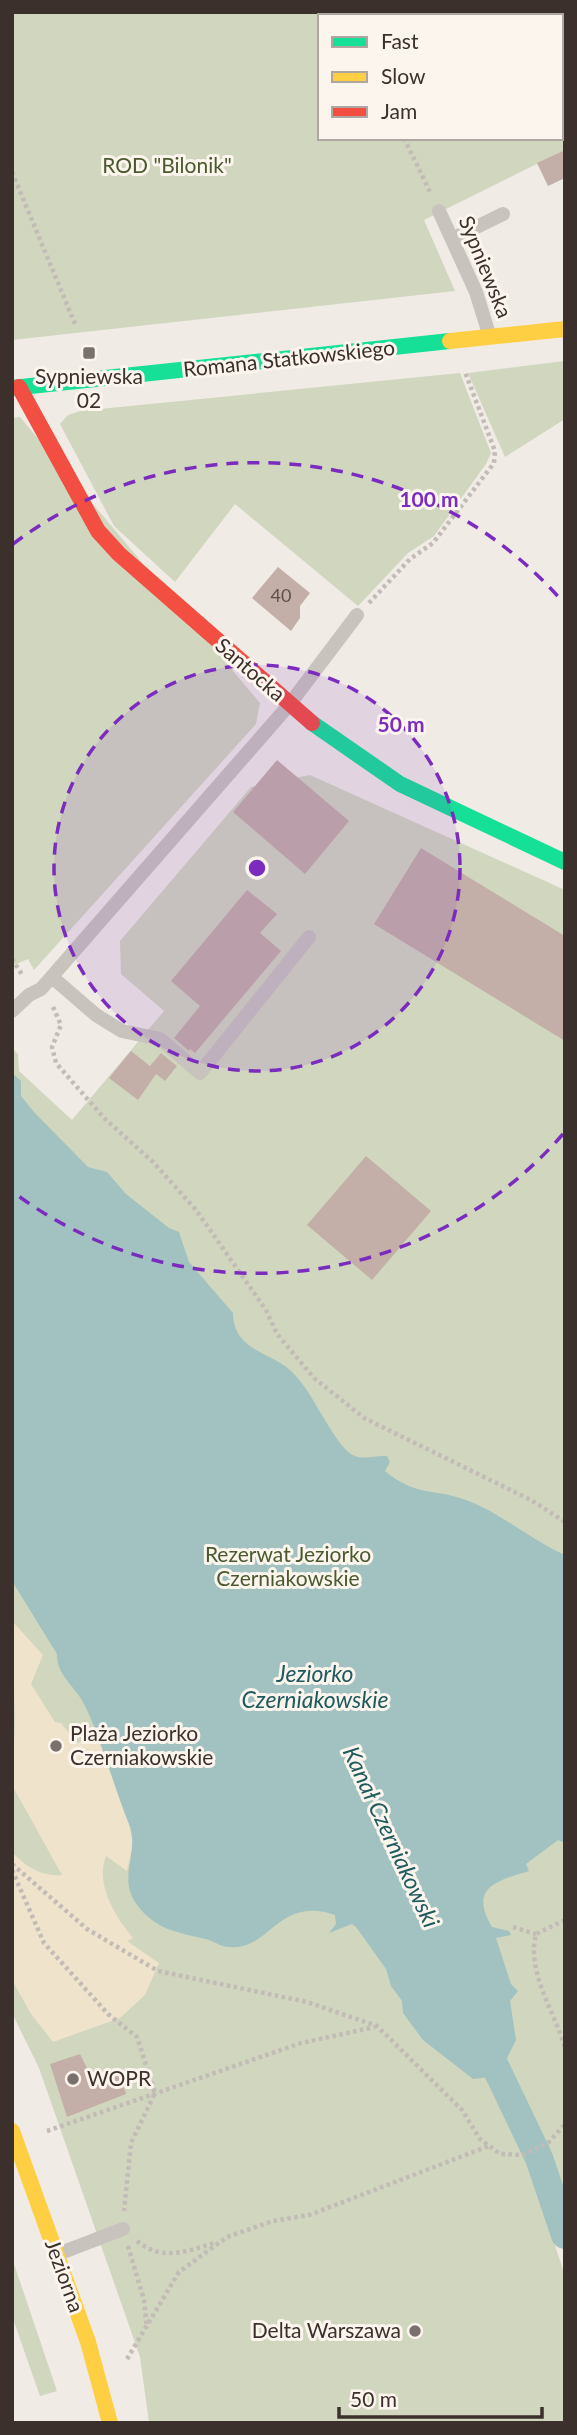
<svg xmlns="http://www.w3.org/2000/svg" width="577" height="2435" font-family="Lato,sans-serif">
	<style>
		.green { fill: #d1d6bf; fill-rule: evenodd }
		.sand { fill: #efe3cc }
		.water { fill: #a1c2c1 }
		.lines { fill: none; stroke-linecap: round; stroke-linejoin: round }
		.canal { stroke: #a1c2c1; stroke-width: 28 }
		.building { fill: #c3afa7 }
		.path { stroke: #c2bbb6; stroke-width: 4.5; stroke-dasharray: 3.5 3.5; stroke-linecap: butt }
		.lane { stroke: #c9c3be; stroke-width: 14 }
		.fast { stroke: #16e098; stroke-width: 16 }
		.slow { stroke: #ffcf43; stroke-width: 16 }
		.jam { stroke: #f24e42; stroke-width: 16 }
		.ring { fill: none; stroke: #7b2cbf; stroke-width: 3.5; stroke-dasharray: 12 9 }
		.poi-dot { fill: #7a716c; stroke: #fbf5ee; stroke-width: 2.5 }
		.labels { text-anchor: middle; stroke-width: 6; stroke-linejoin: round; paint-order: stroke }
		.number-label { font-size: 18px; fill: #5d504a }
		.park-label { font-size: 21px; fill: #4a5a2e; stroke: #fbf5ee }
		.street-label { font-size: 21px; fill: #3b302b; stroke: #fbf5ee }
		.poi-label { font-size: 21px; fill: #3b302b; stroke: #fbf5ee; text-anchor: start }
		.water-label { font-size: 23px; font-style: italic; fill: #1f5a5e; stroke: #fbf5ee }
		.centre { fill: #7b2cbf; stroke: #fbf5ee; stroke-width: 3.5 }
		.ring-label { font-size: 21px; text-anchor: middle; font-weight: bold; fill: #7b2cbf; stroke: #fbf5ee; stroke-width: 6; stroke-linejoin: round; paint-order: stroke }
	</style>
	<rect width="100%" height="100%" fill="#f0ebe5"/>
	<!-- green -->
	<path class="green" d="M 12,12 L 565,12 L 565,150 L 424,220 L 455,291 L 12,340 ZM 320,16 L 561,16 L 561,138 L 320,138 Z
		M 565,361 L 565,419 L 505,457 L 468,373 Z
		M 460,373 L 491,453 L 486,464 L 434,536 L 408,553 L 358,606 L 235,504 L 175,582 L 114,526 L 60,424 L 68,415 L 80,411 Z
		M 20,417 L 260,703 L 256,724 L 34,970 L 28,959 L 12,966 L 12,418 Z
		M 310,775 L 565,890 L 565,2196 L 550,2152 L 528,2163 L 565,2276 L 565,2423 L 149,2423 L 140,2357 L 39,2068 L 12,2013 L 12,1048 L 18,1054 L 19,1071 L 72,1120 L 164,1011 L 121,974 L 120,941 L 251,787 Z
		M 12,2258 L 57,2391 L 40,2396 L 12,2316 Z"/>
	<!-- sand -->
	<path class="sand" d="M 12,1621 L 43,1655 L 31,1684 L 55,1722 L 61,1723 L 77,1743 L 97,1736 L 130,1827 L 133,1844 L 127,1871 L 106,1856 C 95,1884 115,1916 133,1938 L 127,1941 L 159,1963 L 145,1995 L 120,2018 L 53,2042 L 31,2014 L 12,1980 L 12,1852 C 26,1867 42,1877 62,1875 L 12,1785 L 15,1723 Z"/>
	<!-- water -->
	<path class="water" d="M 12,1073 L 21,1081 L 21,1096 L 34,1112 L 88,1167 L 107,1172 L 126,1194 L 169,1228 L 179,1232 L 189,1262 L 233,1313 C 234,1351 269,1351 290,1370 C 312,1390 325,1427 346,1450 C 359,1463 372,1455 387,1456 L 390,1462 L 385,1471 C 416,1497 434,1488 466,1500 C 501,1513 531,1540 565,1555 L 565,1843 L 558,1840 L 526,1864 L 529,1871 C 495,1881 469,1888 492,1927 L 509,1931 L 511,1935 L 496,1938 L 511,1984 L 518,1991 L 510,2001 L 516,2040 L 498,2076 L 473,2079 L 423,2040 L 403,2013 L 402,2001 L 391,1986 L 386,1969 L 356,1927 L 352,1924 L 329,1933 L 336,1924 L 335,1915 C 278,1895 269,1952 229,1947 C 221,1947 215,1942 209,1940 C 178,1932 155,1931 135,1902 C 118,1876 140,1851 129,1824 C 113,1785 103,1742 84,1704 C 75,1686 56,1675 57,1654 L 12,1581 Z"/>
	<g class="lines">
		<!-- canal -->
		<path class="canal" d="M 483,2041 L 539,2158 L 565,2235"/>
	</g>
	<!-- building -->
	<path class="building" d="M 565,150 L 565,178 L 548,186 L 537,163 Z
		M 278,567 L 310,593 L 300,606 L 300,618 L 291,631 L 252,598 Z
		M 277,760 L 349,821 L 305,874 L 233,812 Z
		M 421,848 L 565,936 L 565,1041 L 374,924 Z
		M 247,890 L 277,914 L 260,933 L 281,951 L 195,1053 L 190,1049 L 189,1051 L 174,1038 L 200,1006 L 171,981 Z
		M 131,1051 L 150,1066 L 161,1053 L 177,1066 L 165,1081 L 156,1074 L 138,1100 L 109,1078 Z
		M 366,1156 L 431,1211 L 372,1280 L 307,1225 Z
		M 80,2054 L 92,2078 L 119,2070 L 126,2094 L 67,2117 L 50,2064 Z"/>
	<g class="lines">
		<!-- path -->
		<path class="path" d="M 343,12 L 344,16
			M 404,138 L 431,194
			M 12,172 L 75,324
			M 369,603 L 410,559 L 433,543 L 494,463 L 495,451 L 465,372
			M 12,959 L 23,976
			M 53,1007 L 61,1025 L 52,1047 L 56,1063 L 104,1118 L 153,1162 L 196,1210 L 266,1310 L 277,1334 L 314,1378 L 364,1418 L 531,1500 L 565,1522
			M 12,1864 L 87,1929 L 158,1971 L 307,2002 L 377,2026 L 462,2110 L 480,2139 L 500,2154 L 523,2155 L 549,2142 L 565,2124
			M 12,1870 L 44,1943 L 108,2014 L 137,2037 L 155,2093 L 131,2143 L 124,2211
			M 565,1920 L 536,1934 C 526,1972 555,2012 565,2048
			M 513,1927 L 536,1934
			M 47,2131 L 301,2043 L 375,2027
			M 137,2241 C 161,2261 186,2252 214,2243
			M 128,2246 L 144,2300 L 147,2328
			M 127,2359 L 179,2272 L 227,2237 L 273,2221 L 309,2215 L 489,2146"/>
		<!-- lane -->
		<path class="lane" d="M 439,211 L 476,292 L 489,334
			M 452,239 L 503,214
			M 52,977 L 96,1015 L 122,1031 L 160,1039 L 200,1073 L 309,937
			M 12,1011 L 29,995 L 41,989 L 289,705 L 357,615
			M 58,2254 L 123,2229"/>
		<!-- fast -->
		<path class="fast" d="M 12,388 L 450,341
			M 312,723 L 400,784 L 565,862"/>
		<!-- slow -->
		<path class="slow" d="M 450,341 L 565,329
			M 12,2131 L 88,2342 L 110,2423"/>
		<!-- jam -->
		<path class="jam" d="M 19,387 L 98,531 L 119,554 L 312,723"/>
	</g>
	<!-- distance rings -->
	<circle cx="257" cy="868" r="203" fill="#7b2cbf" fill-opacity=".12"/>
	<g class="ring">
		<circle cx="257" cy="868" r="203"/>
		<path d="M563 1134A406 406 0 0 1 13 1192M13 544A406 406 0 0 1 563 602"/>
	</g>
	<!-- markers -->
	<g class="poi-dot">
		<rect x="82" y="346" width="14" height="14" rx="3.5"/>
		<circle cx="56" cy="1746" r="7"/>
		<circle cx="73" cy="2079" r="7"/>
		<circle cx="415" cy="2331" r="7"/>
	</g>
	<g class="labels">
		<!-- number labels -->
		<g class="number-label">
			<text x="281" y="602">40</text>
		</g>
		<!-- park labels -->
		<g class="park-label">
			<text x="167" y="173">ROD "Bilonik"</text>
			<text x="288" y="1562">Rezerwat Jeziorko<tspan x="288" dy="24">Czerniakowskie</tspan></text>
		</g>
		<!-- street labels -->
		<g class="street-label">
			<text transform="translate(485 267) rotate(68)" y="7">Sypniewska</text>
			<text transform="translate(289 359) rotate(-6)" y="7">Romana Statkowskiego</text>
			<text transform="translate(250 670) rotate(41)" y="7">Santocka</text>
			<text transform="translate(64 2276) rotate(70)" y="7">Jeziorna</text>
		</g>
		<!-- poi labels -->
		<g class="poi-label">
			<text x="89" y="384" text-anchor="middle">Sypniewska<tspan x="89" dy="24">02</tspan></text>
			<text x="70" y="1741">Plaża Jeziorko<tspan x="70" dy="24">Czerniakowskie</tspan></text>
			<text x="87" y="2086">WOPR</text>
			<text x="401" y="2338" text-anchor="end">Delta Warszawa</text>
		</g>
		<!-- water labels -->
		<g class="water-label">
			<text x="315" y="1682">Jeziorko<tspan x="315" dy="26">Czerniakowskie</tspan></text>
			<text transform="translate(391 1837) rotate(65)" y="8">Kanał Czerniakowski</text>
		</g>
	</g>
	<circle cx="257" cy="868" r="10" class="centre"/>
	<g class="ring-label">
		<text x="429" y="507">100 m</text>
		<text x="401" y="732">50 m</text>
	</g>
	<!-- border -->
	<rect width="577" height="2435" fill="none" stroke="#3b302b" stroke-width="28"/>
	<!-- legend -->
	<rect x="318" y="14" width="245" height="126" fill="#fbf5ee" stroke="#aea6a0" stroke-width="2"/>
	<rect x="332" y="37" width="35" height="10" fill="#16e098" stroke="#aea6a0" stroke-width="2"/>
	<text x="381" y="49" font-size="21" fill="#3b302b">Fast</text>
	<rect x="332" y="72" width="35" height="10" fill="#ffcf43" stroke="#aea6a0" stroke-width="2"/>
	<text x="381" y="84" font-size="21" fill="#3b302b">Slow</text>
	<rect x="332" y="107" width="35" height="10" fill="#f24e42" stroke="#aea6a0" stroke-width="2"/>
	<text x="381" y="119" font-size="21" fill="#3b302b">Jam</text>
	<!-- scale -->
	<path d="M339 2407v10h203v-10" fill="none" stroke="#3b302b" stroke-width="3.5"/>
	<text x="350" y="2407" font-size="21" fill="#3b302b" stroke="#fbf5ee" stroke-width="5" paint-order="stroke">50 m</text>
</svg>
